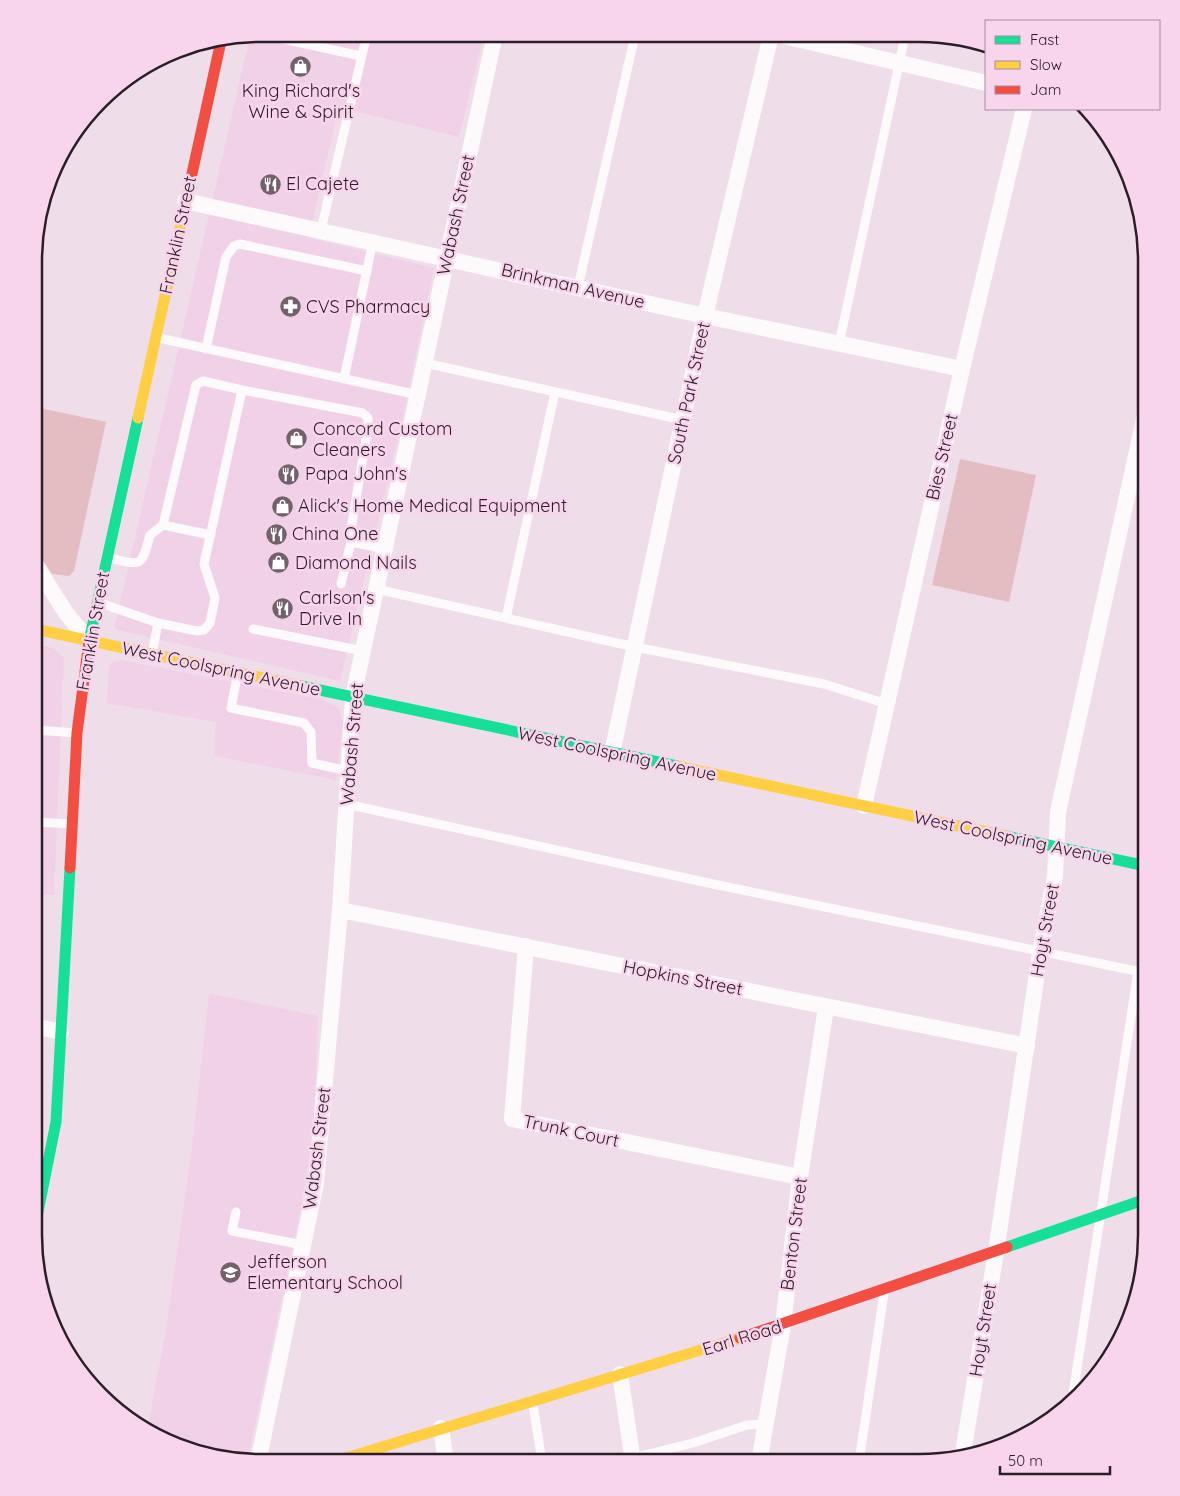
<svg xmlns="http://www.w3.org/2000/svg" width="1180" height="1496" font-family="Quicksand,sans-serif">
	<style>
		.built { fill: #f1d1e7 }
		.green { fill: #e4bdc2 }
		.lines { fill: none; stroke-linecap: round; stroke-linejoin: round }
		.lane { stroke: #fdfafc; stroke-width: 9 }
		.street { stroke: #fdfafc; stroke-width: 16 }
		.fast { stroke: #16e098; stroke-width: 11 }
		.slow { stroke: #ffcf43; stroke-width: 11 }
		.jam { stroke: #f24e42; stroke-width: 11 }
		.labels { text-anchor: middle; stroke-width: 5; stroke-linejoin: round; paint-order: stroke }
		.poi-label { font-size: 18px; fill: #2b1e27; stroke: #f8d5ed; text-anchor: start }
		.street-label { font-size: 18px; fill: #2b1e27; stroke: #f8d5ed }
		.rim { fill: none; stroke: #2b1e27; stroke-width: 2.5 }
	</style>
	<rect width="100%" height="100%" fill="#f0ddea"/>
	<!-- built -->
	<path class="built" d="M 262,34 L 484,34 L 459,137 L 339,107 L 321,183 L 309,238 L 434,268 L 404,412 L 340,681 L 114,629 L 250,36 Z
		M 35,644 L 53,648 L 64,658 L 54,895 L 34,895 Z
		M 122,660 L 320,699 L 339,708 L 343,723 L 336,780 L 214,756 L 216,722 L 107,703 L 109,666 L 114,661 Z
		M 209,993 L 318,1016 L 314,1128 L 301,1208 L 247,1462 L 189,1450 L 147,1430 L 165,1336 L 192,1147 Z"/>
	<!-- green -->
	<path class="green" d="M 35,407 L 106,422 L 74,571 L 69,576 L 52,574 L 35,548 Z
		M 960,459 L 1036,475 L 1009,602 L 932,585 Z"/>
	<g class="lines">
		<!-- lane -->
		<path class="lane" d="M 260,34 L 361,56
			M 321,230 L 367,34
			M 578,287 L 635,35
			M 159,338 L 418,395
			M 839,344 L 905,36
			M 206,349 L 226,257 L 234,246 L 240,244 L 367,271
			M 425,363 L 683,420
			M 344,379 L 373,241
			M 242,390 L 363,413 L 368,418 L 368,427 L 350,535 L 351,542 L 385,549
			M 109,558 C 142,565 141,569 150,535 L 163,525 L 211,535
			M 341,584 L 351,542
			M 376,589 L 635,647 L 824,684 L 887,704
			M 100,603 L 158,623 L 197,631 L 204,630 L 210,623 L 215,598 L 204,564 L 242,390 L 203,381 L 196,385 L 163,525
			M 506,618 L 555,392
			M 253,629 L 363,651
			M 152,654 L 158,623
			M 238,672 L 231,708 L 304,723 L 311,732 L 312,763 L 348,771
			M 35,730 L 77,733
			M 346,804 L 713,884 L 1146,973
			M 35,822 L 72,824
			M 236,1212 L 232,1231 L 303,1245
			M 1073,1394 L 1138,971
			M 533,1404 L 542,1462
			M 632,1458 L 693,1443 L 747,1425 L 766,1424
			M 859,1462 L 884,1293"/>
		<!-- street -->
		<path class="street" d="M 779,35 L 986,83
			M 185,201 L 705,316 L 962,369
			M 35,564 L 66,613 L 89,641
			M 612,753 L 705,316 L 771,35
			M 864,806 L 962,369 L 1024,109
			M 340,910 L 1027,1046
			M 526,946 L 512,1119 L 800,1177
			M 34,1026 L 61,1032
			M 620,1374 L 633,1462
			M 441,1428 L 446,1462
			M 963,1453 L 996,1252 L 1040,953 L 1055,876 L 1058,812 L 1146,410
			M 258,1462 L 316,1183 L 340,910 L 353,697 L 495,34
			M 759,1462 L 783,1325 L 800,1177 L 826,1007"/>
		<!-- fast -->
		<path class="fast" d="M 89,641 L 138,418
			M 301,686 L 677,766
			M 1006,836 L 1146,866
			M 34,1232 L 56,1122 L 70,868
			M 1007,1247 L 1146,1199"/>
		<!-- slow -->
		<path class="slow" d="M 138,418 L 190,183
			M 35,629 L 301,686
			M 677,766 L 1006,836
			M 333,1462 L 740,1338"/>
		<!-- jam -->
		<path class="jam" d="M 190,183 L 221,41
			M 70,868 L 77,733 L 89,641
			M 740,1338 L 1007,1247"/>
	</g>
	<!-- icons -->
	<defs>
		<symbol id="shop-disc" viewBox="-11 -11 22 22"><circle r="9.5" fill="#70616b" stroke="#f8d5ed"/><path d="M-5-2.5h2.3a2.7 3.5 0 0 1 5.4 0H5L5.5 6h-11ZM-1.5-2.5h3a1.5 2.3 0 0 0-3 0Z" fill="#fff"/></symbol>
		<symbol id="restaurant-disc" viewBox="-11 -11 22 22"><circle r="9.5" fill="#70616b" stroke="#f8d5ed"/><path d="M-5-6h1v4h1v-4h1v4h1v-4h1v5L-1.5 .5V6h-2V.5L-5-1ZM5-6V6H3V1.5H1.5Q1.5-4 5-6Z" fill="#fff"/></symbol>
		<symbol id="pharmacy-disc" viewBox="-11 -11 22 22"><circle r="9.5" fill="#70616b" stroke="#f8d5ed"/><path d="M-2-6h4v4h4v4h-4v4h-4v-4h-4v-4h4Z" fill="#fff"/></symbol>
		<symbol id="school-disc" viewBox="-11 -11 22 22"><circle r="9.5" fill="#70616b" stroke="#f8d5ed"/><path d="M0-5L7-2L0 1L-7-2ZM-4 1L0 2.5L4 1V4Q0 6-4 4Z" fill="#fff"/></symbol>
	</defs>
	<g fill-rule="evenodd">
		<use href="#shop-disc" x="288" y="54" width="25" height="25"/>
		<use href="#restaurant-disc" x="258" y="172" width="25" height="25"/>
		<use href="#pharmacy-disc" x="278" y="294" width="25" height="25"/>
		<use href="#shop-disc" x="284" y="426" width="25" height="25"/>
		<use href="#restaurant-disc" x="276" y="462" width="25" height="25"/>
		<use href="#shop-disc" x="270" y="494" width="25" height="25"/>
		<use href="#restaurant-disc" x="264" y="522" width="25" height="25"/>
		<use href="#shop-disc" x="266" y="550" width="25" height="25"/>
		<use href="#restaurant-disc" x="270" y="596" width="25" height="25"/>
		<use href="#school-disc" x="218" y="1260" width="25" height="25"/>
	</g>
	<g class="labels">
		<!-- poi labels -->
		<g class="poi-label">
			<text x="301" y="97" text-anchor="middle">King Richard's<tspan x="301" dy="21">Wine &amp; Spirit</tspan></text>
			<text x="286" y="190">El Cajete</text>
			<text x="306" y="313">CVS Pharmacy</text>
			<text x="313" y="435">Concord Custom<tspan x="313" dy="21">Cleaners</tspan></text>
			<text x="305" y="480">Papa John's</text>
			<text x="298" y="512">Alick's Home Medical Equipment</text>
			<text x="292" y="540">China One</text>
			<text x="295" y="569">Diamond Nails</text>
			<text x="299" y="604">Carlson's<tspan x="299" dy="21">Drive In</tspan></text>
			<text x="247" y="1268">Jefferson<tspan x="247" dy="21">Elementary School</tspan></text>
		</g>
		<!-- street labels -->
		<g class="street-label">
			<text transform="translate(456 215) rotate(-78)" y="6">Wabash Street</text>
			<text transform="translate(178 235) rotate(-78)" y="6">Franklin Street</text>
			<text transform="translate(573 286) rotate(13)" y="6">Brinkman Avenue</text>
			<text transform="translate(689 393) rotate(-78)" y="6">South Park Street</text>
			<text transform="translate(942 457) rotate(-77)" y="6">Bies Street</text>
			<text transform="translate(93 631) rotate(-80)" y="6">Franklin Street</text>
			<text transform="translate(221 669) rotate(12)" y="6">West Coolspring Avenue</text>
			<text transform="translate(352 744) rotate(-85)" y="6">Wabash Street</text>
			<text transform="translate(617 754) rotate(12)" y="6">West Coolspring Avenue</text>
			<text transform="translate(1013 838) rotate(12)" y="6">West Coolspring Avenue</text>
			<text transform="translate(1045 930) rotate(-80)" y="6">Hoyt Street</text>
			<text transform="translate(683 978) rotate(11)" y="6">Hopkins Street</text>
			<text transform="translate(571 1131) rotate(12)" y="6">Trunk Court</text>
			<text transform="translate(317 1148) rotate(-83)" y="6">Wabash Street</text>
			<text transform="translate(794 1234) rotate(-83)" y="6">Benton Street</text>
			<text transform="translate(983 1330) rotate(-81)" y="6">Hoyt Street</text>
			<text transform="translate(742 1338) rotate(-17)" y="6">Earl Road</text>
		</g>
	</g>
	<!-- crop -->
	<path d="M0 0H1180V1496H0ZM261 42H919A219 219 0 0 1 1138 261V1235A219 219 0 0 1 919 1454H261A219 219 0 0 1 42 1235V261A219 219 0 0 1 261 42Z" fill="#f8d5ed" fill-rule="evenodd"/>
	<path class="rim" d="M261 42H919A219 219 0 0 1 1138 261V1235A219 219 0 0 1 919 1454H261A219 219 0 0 1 42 1235V261A219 219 0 0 1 261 42Z"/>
	<!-- legend -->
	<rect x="985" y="20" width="175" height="90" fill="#f8d5ed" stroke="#a68c9e"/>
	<rect x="995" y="36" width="25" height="8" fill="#16e098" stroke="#a68c9e"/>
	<text x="1030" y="45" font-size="15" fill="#2b1e27">Fast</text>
	<rect x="995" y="61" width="25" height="8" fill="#ffcf43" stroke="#a68c9e"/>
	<text x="1030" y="70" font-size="15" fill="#2b1e27">Slow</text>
	<rect x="995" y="86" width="25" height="8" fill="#f24e42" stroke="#a68c9e"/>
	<text x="1030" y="95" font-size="15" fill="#2b1e27">Jam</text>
	<!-- scale -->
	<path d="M1000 1466v8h110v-8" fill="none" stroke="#2b1e27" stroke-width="2.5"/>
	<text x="1008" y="1466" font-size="15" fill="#2b1e27" stroke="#f8d5ed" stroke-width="4" paint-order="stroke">50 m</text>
</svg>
